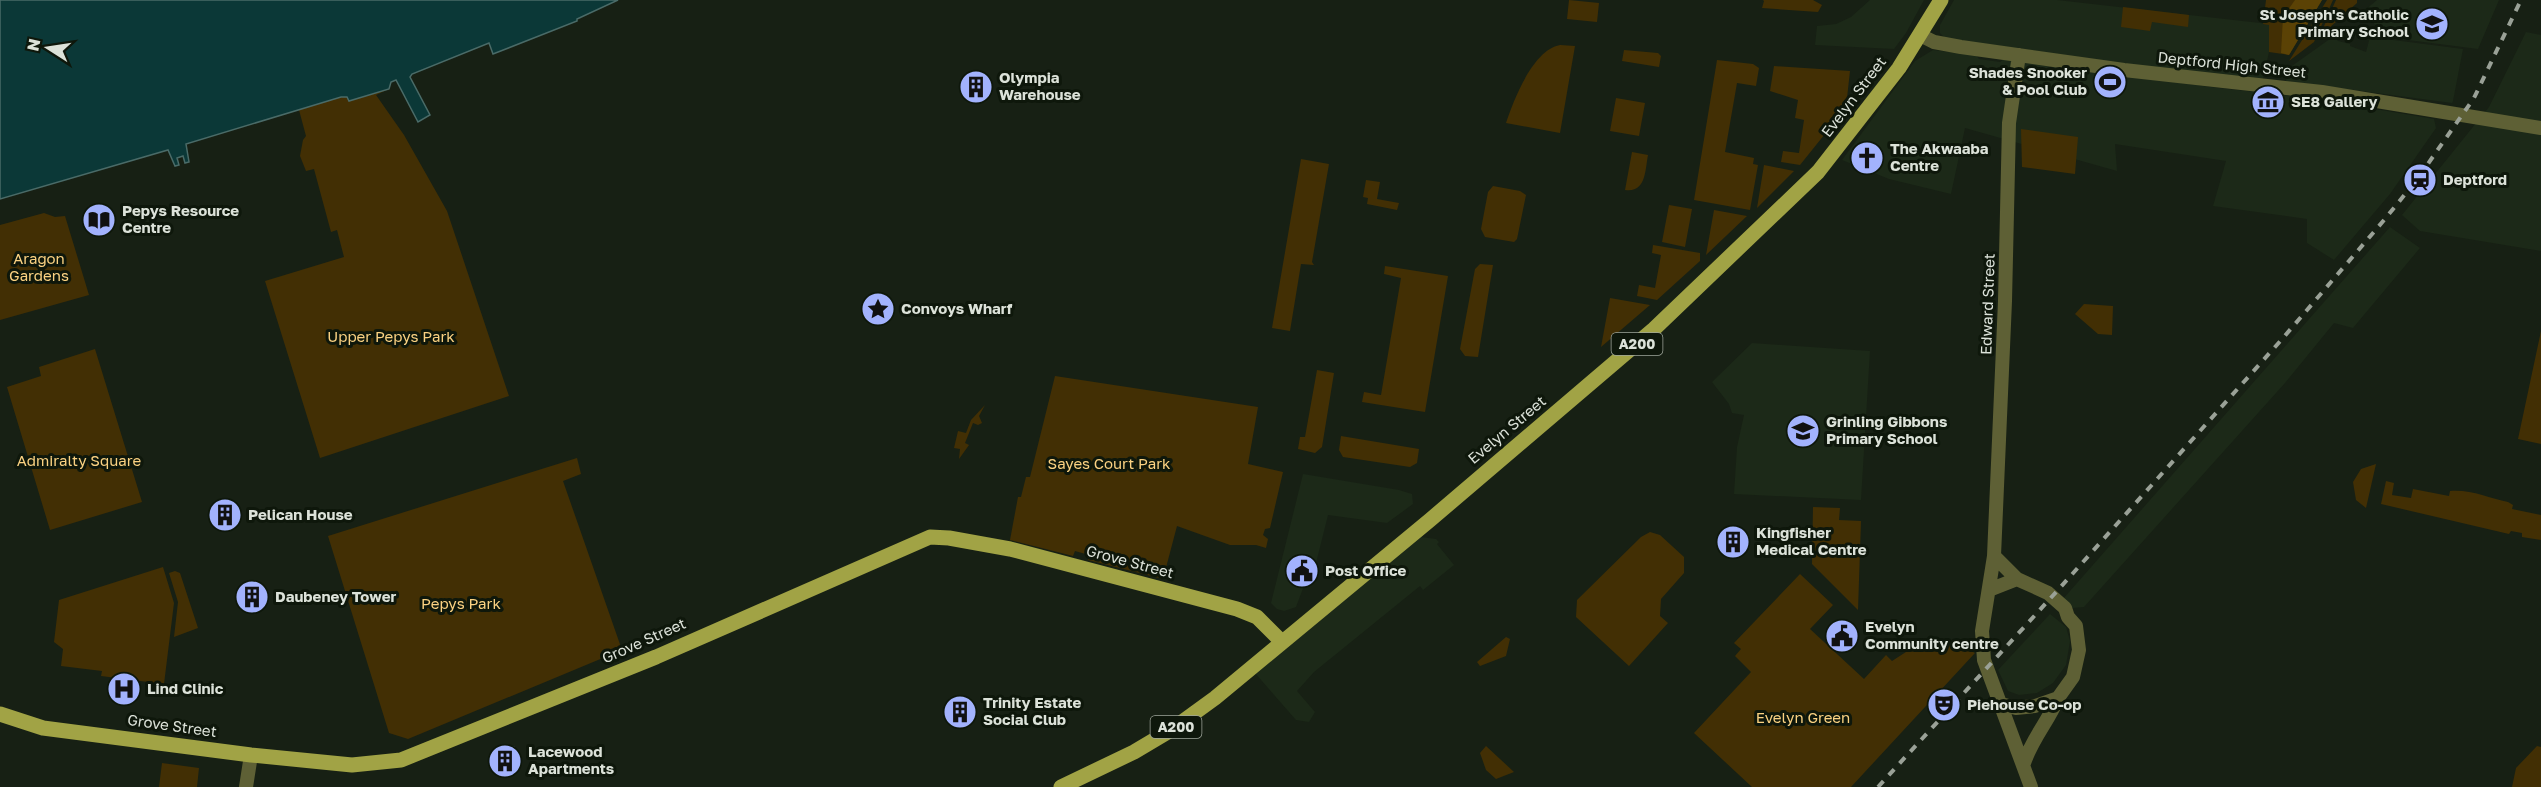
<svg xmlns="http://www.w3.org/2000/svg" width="2541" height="787" font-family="'Golos Text',sans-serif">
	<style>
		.built { fill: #1c2918 }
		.green { fill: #422f04 }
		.forest { fill: #5b4205 }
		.water { fill: #0b3837; stroke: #4a6b68; stroke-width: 1.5 }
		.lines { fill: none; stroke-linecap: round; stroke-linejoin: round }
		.minor { stroke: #5e6035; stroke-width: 14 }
		.major { stroke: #a1a345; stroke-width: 15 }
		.rail { stroke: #9aa197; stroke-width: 4; stroke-dasharray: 8 8; stroke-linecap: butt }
		.labels { text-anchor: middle; stroke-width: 6; stroke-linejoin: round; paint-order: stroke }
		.shield { fill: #0e170b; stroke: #9ea59b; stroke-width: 1.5 }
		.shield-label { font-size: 14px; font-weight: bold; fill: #dce2d9 }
		.poi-label { font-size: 15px; font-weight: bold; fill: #dce2d9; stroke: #0e170b; text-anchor: start }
		.street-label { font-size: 15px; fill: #dce2d9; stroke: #0e170b }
		.park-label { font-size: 15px; fill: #fbd282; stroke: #0e170b }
	</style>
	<rect width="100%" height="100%" fill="#172014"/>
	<!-- built -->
	<path class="built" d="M 1870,0 L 1924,0 L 1906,33 L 1894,49 L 1815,45 L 1817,26 L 1836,24 L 1851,17 Z
		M 1954,0 L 2057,0 L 2269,24 L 2269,52 L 2263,79 L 2183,72 L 1945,38 L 1940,33 L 1940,25 Z
		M 2377,0 L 2499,0 L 2478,49 L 2385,37 L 2364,11 Z
		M 2526,32 L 2541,35 L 2541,251 L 2420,231 L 2402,215 L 2489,107 Z
		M 2334,36 L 2338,41 L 2350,44 L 2350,46 L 2366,52 L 2370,37 L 2463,49 L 2453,101 L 2452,103 L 2286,81 L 2289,68 Z
		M 1933,50 L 1976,55 L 1979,59 L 2000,62 L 2004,59 L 2211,87 L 2316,99 L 2434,119 L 2436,128 L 2390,194 L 2334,260 L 2307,243 L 2307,219 L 2213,206 L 2226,161 L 2115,144 L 2117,171 L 1965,128 L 1951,194 L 1889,179 L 1842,160 L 1915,61 Z
		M 2390,227 L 2420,248 L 2353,328 L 2334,323 L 2285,383 L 2084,607 L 2072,608 L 2063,599 Z
		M 1752,343 L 1870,351 L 1861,500 L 1734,494 L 1737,447 L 1744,415 L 1732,413 L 1729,404 L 1712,382 Z
		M 1303,474 L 1399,490 L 1412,494 L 1413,504 L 1387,523 L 1328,515 L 1311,583 L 1305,583 L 1296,607 L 1284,611 L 1277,609 L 1271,603 Z
		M 1421,537 L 1436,539 L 1439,542 L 1437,544 L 1454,565 L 1423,590 L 1420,586 L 1314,672 L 1297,691 L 1315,712 L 1309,722 L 1296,720 L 1255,673 Z
		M 2050,614 L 2066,627 L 2070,641 L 2066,665 L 2053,683 L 2037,693 L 2019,695 L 2008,691 L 1998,670 Z"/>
	<!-- green -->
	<path class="green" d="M 618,0 L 577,19 L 577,21 L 493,54 L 489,43 L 412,74 L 410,77 L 430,115 L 418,122 L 397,80 L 391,82 L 389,89 L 376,95 L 404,135 L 447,211 L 509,396 L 320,458 L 265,281 L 344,257 L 337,230 L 331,232 L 314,169 L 306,171 L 300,156 L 303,140 L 306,136 L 299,110 L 186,144 L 189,162 L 185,163 L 177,121 Z
		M 1569,0 L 1599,3 L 1597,22 L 1567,19 Z
		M 1763,0 L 1813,0 L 1822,5 L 1818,12 L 1762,8 L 1764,1 Z
		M 2266,0 L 2322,0 L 2289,55 L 2269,52 L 2269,25 L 2263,24 Z
		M 2327,0 L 2333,0 L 2314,42 L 2289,61 Z
		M 2336,0 L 2357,0 L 2357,3 L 2319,37 Z
		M 2123,7 L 2189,15 L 2188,27 L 2152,22 L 2150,31 L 2121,27 Z
		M 1560,45 L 1575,46 L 1560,133 L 1506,123 C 1514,99 1533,50 1560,45 Z
		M 1624,50 L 1658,53 L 1661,56 L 1659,67 L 1622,61 Z
		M 1717,60 L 1753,64 L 1759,68 L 1756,86 L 1737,83 L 1725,152 L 1754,158 L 1753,164 L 1758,165 L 1750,210 L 1694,200 Z
		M 1774,66 L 1850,71 L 1847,98 L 1841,114 L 1800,165 L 1781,162 L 1783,151 L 1799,153 L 1804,120 L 1795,118 L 1798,100 L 1770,91 Z
		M 1616,98 L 1645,103 L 1639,136 L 1610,131 Z
		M 2021,129 L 2078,137 L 2075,174 L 2022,167 Z
		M 1632,152 L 1648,155 C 1645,171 1646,193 1625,190 Z
		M 1301,159 L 1329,164 L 1312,262 L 1314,265 L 1301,264 L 1290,331 L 1272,328 Z
		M 1764,165 L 1794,171 L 1757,208 Z
		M 1366,180 L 1380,182 L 1377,199 L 1399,203 L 1397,210 L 1367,204 L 1368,198 L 1363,197 Z
		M 1493,186 L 1520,191 L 1526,195 L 1517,239 L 1514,242 L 1485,237 L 1481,229 L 1488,192 Z
		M 1669,205 L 1692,209 L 1685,247 L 1662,242 Z
		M 1714,210 L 1747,216 L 1706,255 Z
		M 44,213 L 55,217 L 65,216 L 89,295 L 0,320 L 0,225 Z
		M 1653,245 L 1700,253 L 1700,261 L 1657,300 L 1637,296 L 1639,285 L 1655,288 L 1661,255 L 1652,253 Z
		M 1480,264 L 1493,265 L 1478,357 L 1465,356 L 1460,349 L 1475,269 Z
		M 1385,266 L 1448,276 L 1425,412 L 1362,402 L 1364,392 L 1381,395 L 1401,278 L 1384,274 Z
		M 1610,298 L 1650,305 L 1601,347 Z
		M 2084,304 L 2113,306 L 2112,335 L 2098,334 L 2075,314 Z
		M 2541,331 L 2541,444 L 2518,439 Z
		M 95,349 L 142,502 L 50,530 L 7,387 L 41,376 L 39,367 Z
		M 1317,370 L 1334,373 L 1322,447 L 1315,453 L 1298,449 L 1300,437 L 1305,437 Z
		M 1055,376 L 1258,407 L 1248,464 L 1283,472 L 1270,528 L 1265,529 L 1263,535 L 1268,539 L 1266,548 L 1256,545 L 1230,545 L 1177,526 L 1163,579 L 1088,560 L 1089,555 L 1075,551 L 1073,556 L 1010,540 L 1018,497 L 1021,497 L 1026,477 L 1030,477 Z
		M 985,405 L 979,416 L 982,423 L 978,425 L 973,423 L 965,443 L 969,445 L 959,459 L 960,449 L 954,448 L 958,431 L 966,433 L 971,420 Z
		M 1341,436 L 1419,449 L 1417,463 L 1410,467 L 1343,457 L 1339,450 Z
		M 577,458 L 581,474 L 563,481 L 622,650 L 408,739 L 389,733 L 328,536 Z
		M 2376,464 L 2366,508 L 2356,500 L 2353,482 L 2361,469 Z
		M 2386,481 L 2394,483 L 2392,495 L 2411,498 L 2413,489 L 2449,496 L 2450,491 C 2470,489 2489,498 2508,502 L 2513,505 L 2512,509 L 2541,515 L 2541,540 L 2522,537 L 2522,533 L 2511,531 L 2509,534 L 2381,504 Z
		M 1813,507 L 1840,508 L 1839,520 L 1861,521 L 1858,610 L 1812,564 Z
		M 1650,532 L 1660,535 L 1684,557 L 1684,573 L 1661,599 L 1660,616 L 1668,623 L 1629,666 L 1576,617 L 1577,600 L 1641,537 Z
		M 163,567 L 174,603 L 164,684 L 101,676 L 102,671 L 61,666 L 63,649 L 54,642 L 59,600 Z
		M 175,571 L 180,573 L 198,628 L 174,637 L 178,602 L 169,573 Z
		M 1800,574 L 1833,605 L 1810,629 L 1864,679 L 1886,655 L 1892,661 L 1923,641 L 1956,643 L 1975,653 L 1851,787 L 1752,787 L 1694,733 L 1751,672 L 1735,656 L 1741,649 L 1734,643 Z
		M 1506,637 L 1510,639 L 1506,656 L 1480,666 L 1477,662 Z
		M 1486,746 L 1514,772 L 1496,779 L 1486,770 L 1480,753 Z
		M 2537,746 L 2541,747 L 2541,787 L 2512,787 L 2516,768 Z
		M 162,763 L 199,768 L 197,787 L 159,787 Z"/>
	<!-- forest -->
	<path class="forest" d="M 2295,0 L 2322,0 L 2289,55 L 2281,53 L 2283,17 Z"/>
	<!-- water -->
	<path class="water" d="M 0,0 L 618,0 L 577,19 L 577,21 L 493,54 L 489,43 L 412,74 L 410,77 L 430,115 L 418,122 L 396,80 L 391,82 L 389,89 L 349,101 L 347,97 L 341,97 L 186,144 L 189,162 L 185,163 L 183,156 L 177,158 L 179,165 L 175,166 L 168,150 L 0,199 Z"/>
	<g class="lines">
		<!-- minor -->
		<path class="minor" d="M 1920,35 L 1934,42 L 1961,47 L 2124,70 L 2322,92 L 2541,128
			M 2019,55 L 2009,123 L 2005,301 L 1994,556 L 1982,631 L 1984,660 L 2031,787
			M 1994,556 L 2017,579
			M 1989,590 L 2017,579 L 2048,593 L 2065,608 L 2068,617 L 2076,626 L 2079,650 L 2073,677 L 2058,698 L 2035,706 L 2016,708 L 2001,704
			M 2024,763 C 2033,737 2048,722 2058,698
			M 246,787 L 251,755"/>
		<!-- major -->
		<path class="major" d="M 0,714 L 43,728 L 251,755 L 352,765 L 401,760 L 656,657 L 930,537 L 949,538 L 1010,549 L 1237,609 L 1257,617 L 1282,642
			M 1061,787 L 1134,752 L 1171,730 L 1215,698 L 1430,520 L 1654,329 L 1818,172 L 1899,68 L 1941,0"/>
		<!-- rail -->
		<path class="rail" d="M 1878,787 L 2058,590 L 2283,338 L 2385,219 L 2418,178 L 2474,98 L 2521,0"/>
	</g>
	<!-- icons -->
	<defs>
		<symbol id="school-disc" viewBox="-11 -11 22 22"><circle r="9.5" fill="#a2b2fd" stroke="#0e170b"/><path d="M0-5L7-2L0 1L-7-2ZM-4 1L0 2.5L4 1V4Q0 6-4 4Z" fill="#111"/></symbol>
		<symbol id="stadium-disc" viewBox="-11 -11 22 22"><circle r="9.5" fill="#a2b2fd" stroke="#0e170b"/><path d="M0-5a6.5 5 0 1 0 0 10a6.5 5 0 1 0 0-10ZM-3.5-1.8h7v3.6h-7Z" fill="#111"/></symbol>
		<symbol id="building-disc" viewBox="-11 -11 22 22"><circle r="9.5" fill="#a2b2fd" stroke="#0e170b"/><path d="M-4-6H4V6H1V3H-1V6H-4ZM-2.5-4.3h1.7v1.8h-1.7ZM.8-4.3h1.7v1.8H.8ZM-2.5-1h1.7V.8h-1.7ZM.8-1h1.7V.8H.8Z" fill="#111"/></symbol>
		<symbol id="museum-disc" viewBox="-11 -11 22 22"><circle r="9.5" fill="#a2b2fd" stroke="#0e170b"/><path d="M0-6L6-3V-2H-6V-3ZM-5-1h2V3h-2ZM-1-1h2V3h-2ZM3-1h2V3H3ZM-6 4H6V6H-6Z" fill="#111"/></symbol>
		<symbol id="church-disc" viewBox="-11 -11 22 22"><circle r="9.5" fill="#a2b2fd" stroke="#0e170b"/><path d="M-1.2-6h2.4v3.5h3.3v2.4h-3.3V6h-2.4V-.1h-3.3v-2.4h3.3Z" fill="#111"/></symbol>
		<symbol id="station-disc" viewBox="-11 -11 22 22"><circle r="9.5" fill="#a2b2fd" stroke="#0e170b"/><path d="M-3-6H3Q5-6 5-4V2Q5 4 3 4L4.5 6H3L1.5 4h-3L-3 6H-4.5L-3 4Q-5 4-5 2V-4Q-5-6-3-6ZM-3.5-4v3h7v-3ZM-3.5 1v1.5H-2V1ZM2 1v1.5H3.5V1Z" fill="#111"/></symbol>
		<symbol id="library-disc" viewBox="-11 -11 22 22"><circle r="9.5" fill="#a2b2fd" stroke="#0e170b"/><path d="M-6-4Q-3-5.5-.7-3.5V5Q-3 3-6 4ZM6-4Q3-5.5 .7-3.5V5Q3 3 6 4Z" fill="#111"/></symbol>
		<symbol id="sight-disc" viewBox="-11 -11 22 22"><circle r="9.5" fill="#a2b2fd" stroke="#0e170b"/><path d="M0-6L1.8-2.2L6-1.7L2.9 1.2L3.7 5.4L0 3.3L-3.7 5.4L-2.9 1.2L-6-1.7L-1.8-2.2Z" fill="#111"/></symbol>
		<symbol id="civic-disc" viewBox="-11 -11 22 22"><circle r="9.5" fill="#a2b2fd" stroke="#0e170b"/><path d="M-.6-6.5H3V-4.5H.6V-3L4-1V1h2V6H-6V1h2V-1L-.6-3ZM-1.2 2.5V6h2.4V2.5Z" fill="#111"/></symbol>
		<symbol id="hospital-disc" viewBox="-11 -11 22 22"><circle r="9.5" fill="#a2b2fd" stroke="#0e170b"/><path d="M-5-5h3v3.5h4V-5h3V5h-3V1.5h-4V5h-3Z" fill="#111"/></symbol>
		<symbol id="theatre-disc" viewBox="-11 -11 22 22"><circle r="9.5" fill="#a2b2fd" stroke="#0e170b"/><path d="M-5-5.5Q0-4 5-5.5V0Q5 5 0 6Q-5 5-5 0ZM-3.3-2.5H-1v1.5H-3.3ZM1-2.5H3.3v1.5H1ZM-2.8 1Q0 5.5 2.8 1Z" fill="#111"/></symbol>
	</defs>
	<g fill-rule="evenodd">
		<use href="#school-disc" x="2413" y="5" width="38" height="38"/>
		<use href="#stadium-disc" x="2091" y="63" width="38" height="38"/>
		<use href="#building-disc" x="957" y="68" width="38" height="38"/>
		<use href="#museum-disc" x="2249" y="83" width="38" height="38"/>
		<use href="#church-disc" x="1848" y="139" width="38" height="38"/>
		<use href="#station-disc" x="2401" y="161" width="38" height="38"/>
		<use href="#library-disc" x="80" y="201" width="38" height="38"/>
		<use href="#sight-disc" x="859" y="290" width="38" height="38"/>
		<use href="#school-disc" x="1784" y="412" width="38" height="38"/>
		<use href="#building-disc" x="206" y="496" width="38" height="38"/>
		<use href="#building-disc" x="1714" y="523" width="38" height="38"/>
		<use href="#civic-disc" x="1283" y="552" width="38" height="38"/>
		<use href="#building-disc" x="233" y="578" width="38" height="38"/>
		<use href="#civic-disc" x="1823" y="617" width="38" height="38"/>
		<use href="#hospital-disc" x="105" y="670" width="38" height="38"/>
		<use href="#theatre-disc" x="1925" y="686" width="38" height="38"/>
		<use href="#building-disc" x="941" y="693" width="38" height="38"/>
		<use href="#building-disc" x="486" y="742" width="38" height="38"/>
	</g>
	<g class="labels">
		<!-- shield labels -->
		<g class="shield">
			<rect x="1611.5" y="333" width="51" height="22" rx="4.5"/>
			<rect x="1150.5" y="716" width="51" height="22" rx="4.5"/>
		</g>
		<g class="shield-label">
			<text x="1637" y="349">A200</text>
			<text x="1176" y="732">A200</text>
		</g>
		<!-- poi labels -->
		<g class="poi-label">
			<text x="2409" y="20" text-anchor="end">St Joseph's Catholic<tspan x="2409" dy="17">Primary School</tspan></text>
			<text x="2087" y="78" text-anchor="end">Shades Snooker<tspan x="2087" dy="17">&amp; Pool Club</tspan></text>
			<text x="999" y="83">Olympia<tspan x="999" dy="17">Warehouse</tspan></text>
			<text x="2291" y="107">SE8 Gallery</text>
			<text x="1890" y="154">The Akwaaba<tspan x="1890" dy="17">Centre</tspan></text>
			<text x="2443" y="185">Deptford</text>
			<text x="122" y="216">Pepys Resource<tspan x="122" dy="17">Centre</tspan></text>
			<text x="901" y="314">Convoys Wharf</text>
			<text x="1826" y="427">Grinling Gibbons<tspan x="1826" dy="17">Primary School</tspan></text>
			<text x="248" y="520">Pelican House</text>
			<text x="1756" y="538">Kingfisher<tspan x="1756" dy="17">Medical Centre</tspan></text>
			<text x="1325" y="576">Post Office</text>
			<text x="275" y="602">Daubeney Tower</text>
			<text x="1865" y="632">Evelyn<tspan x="1865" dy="17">Community centre</tspan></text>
			<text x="147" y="694">Lind Clinic</text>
			<text x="983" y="708">Trinity Estate<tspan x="983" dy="17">Social Club</tspan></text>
			<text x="1967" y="710">Piehouse Co-op</text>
			<text x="528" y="757">Lacewood<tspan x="528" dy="17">Apartments</tspan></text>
		</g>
		<!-- street labels -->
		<g class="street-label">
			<text transform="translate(2232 65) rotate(6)" y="5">Deptford High Street</text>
			<text transform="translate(1854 97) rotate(-53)" y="5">Evelyn Street</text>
			<text transform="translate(1988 304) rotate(-88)" y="5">Edward Street</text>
			<text transform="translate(1507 430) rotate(-40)" y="5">Evelyn Street</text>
			<text transform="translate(1130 562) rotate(15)" y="5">Grove Street</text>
			<text transform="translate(644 641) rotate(-24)" y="5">Grove Street</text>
			<text transform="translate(172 726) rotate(8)" y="5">Grove Street</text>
		</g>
		<!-- park labels -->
		<g class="park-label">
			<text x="39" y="264">Aragon<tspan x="39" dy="17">Gardens</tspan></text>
			<text x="391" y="342">Upper Pepys Park</text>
			<text x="79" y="466">Admiralty Square</text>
			<text x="1109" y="469">Sayes Court Park</text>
			<text x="461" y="609">Pepys Park</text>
			<text x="1803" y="723">Evelyn Green</text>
		</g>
	</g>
	<!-- north arrow -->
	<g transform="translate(48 48) rotate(282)" stroke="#0e170b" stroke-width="4.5" paint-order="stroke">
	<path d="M0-4.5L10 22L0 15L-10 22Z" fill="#dce2d9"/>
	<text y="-9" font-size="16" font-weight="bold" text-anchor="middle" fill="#dce2d9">N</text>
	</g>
</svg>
